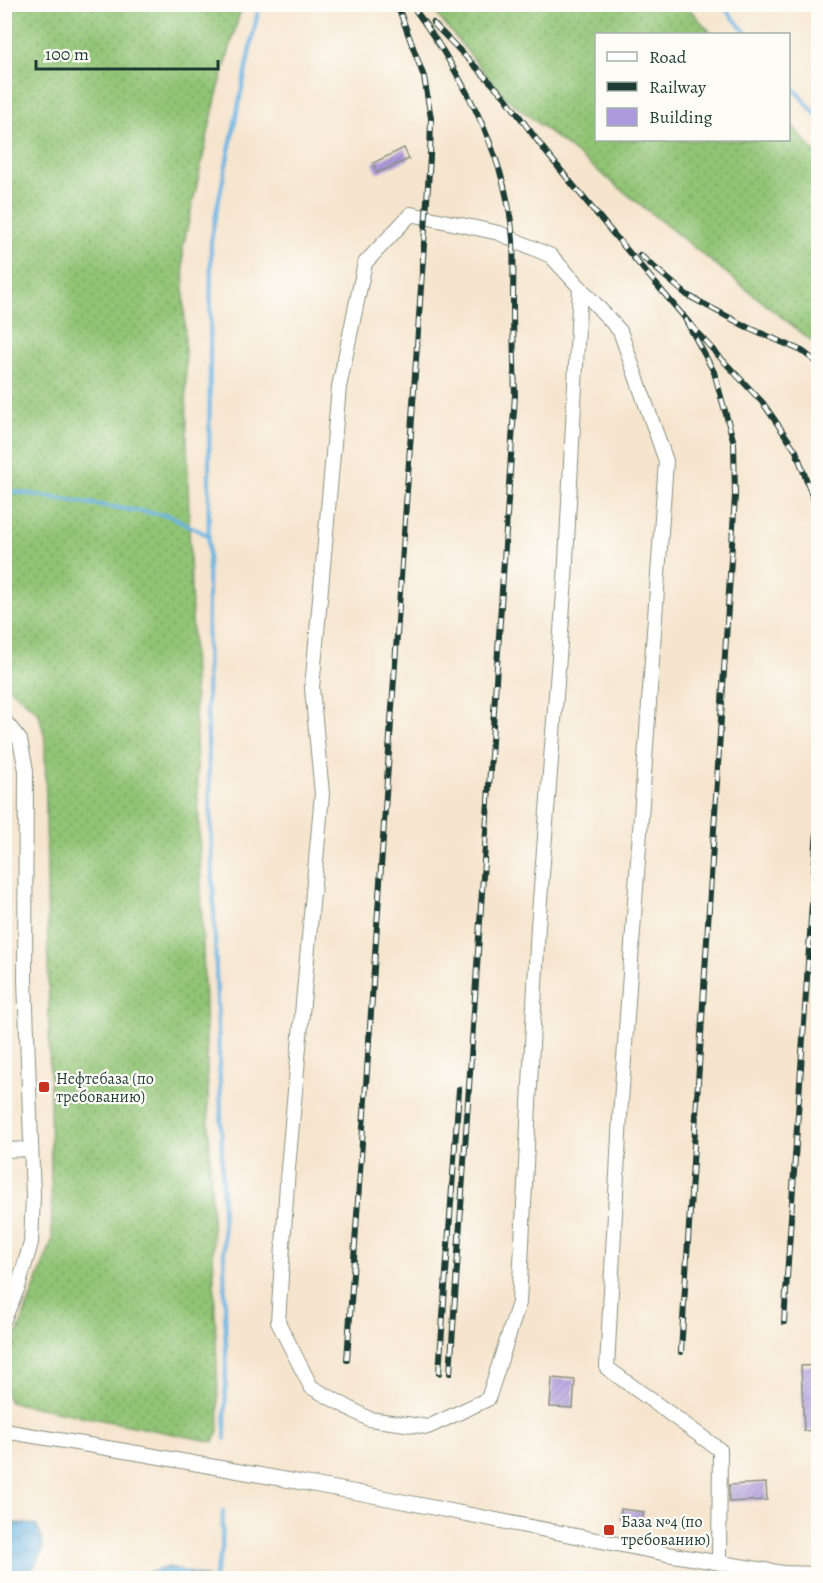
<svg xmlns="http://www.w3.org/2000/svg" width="823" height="1583" font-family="Alegreya,serif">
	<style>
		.grass { fill: url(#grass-dots); stroke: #588054; stroke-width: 1.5 }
		.water { fill: url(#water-waves); stroke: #44788b; stroke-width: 1.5 }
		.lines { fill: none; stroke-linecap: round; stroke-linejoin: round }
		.stream { stroke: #69b3e2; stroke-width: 4 }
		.building { fill: url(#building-hatch) }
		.minor-casing { stroke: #8a9181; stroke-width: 16 }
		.minor { stroke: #fff; stroke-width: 14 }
		.rail-casing { stroke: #1f3d34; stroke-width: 6 }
		.rail { stroke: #fdfcf7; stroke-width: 4; stroke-dasharray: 11; stroke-linecap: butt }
		.poi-dot { fill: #c8321e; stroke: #fdfcf7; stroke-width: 2 }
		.labels { text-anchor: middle; stroke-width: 4.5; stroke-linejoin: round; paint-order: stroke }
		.poi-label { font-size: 16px; fill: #1f3d34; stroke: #fdfcf7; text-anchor: start }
	</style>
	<defs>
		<pattern id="grass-dots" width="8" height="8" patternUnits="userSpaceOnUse" patternTransform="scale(1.5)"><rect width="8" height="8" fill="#91c475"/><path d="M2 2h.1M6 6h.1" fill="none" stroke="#76a061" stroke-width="1.8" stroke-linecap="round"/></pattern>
		<pattern id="water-waves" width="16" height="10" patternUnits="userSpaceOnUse" patternTransform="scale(1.5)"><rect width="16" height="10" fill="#69b3e2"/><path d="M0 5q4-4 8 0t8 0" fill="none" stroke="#5693b8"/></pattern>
		<pattern id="building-hatch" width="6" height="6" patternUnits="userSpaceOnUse" patternTransform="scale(1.5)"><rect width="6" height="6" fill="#ad9add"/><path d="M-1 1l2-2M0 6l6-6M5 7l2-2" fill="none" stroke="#8c7fb4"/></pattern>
	</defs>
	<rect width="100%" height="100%" fill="#fdfcf7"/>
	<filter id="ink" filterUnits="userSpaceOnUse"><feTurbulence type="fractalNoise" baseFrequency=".0167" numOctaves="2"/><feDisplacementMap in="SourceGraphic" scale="12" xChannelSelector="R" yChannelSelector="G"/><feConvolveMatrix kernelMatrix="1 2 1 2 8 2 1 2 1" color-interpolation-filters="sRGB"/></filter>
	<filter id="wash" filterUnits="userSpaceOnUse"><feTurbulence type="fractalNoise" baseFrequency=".008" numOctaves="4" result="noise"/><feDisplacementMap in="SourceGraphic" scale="24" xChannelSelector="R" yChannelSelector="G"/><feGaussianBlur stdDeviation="1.35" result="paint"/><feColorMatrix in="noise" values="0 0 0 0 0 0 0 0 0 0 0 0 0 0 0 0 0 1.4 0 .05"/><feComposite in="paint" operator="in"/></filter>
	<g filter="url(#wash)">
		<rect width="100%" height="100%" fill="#f6e5ce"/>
		<!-- grass -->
		<path class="grass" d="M 5,4 L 242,5 L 216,98 L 183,247 L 189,525 L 219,1430 L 214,1442 L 10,1402 L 5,1392 L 5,1366 L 52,1241 L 45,739 L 39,713 L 4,684 Z
			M 429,5 L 686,5 L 712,34 L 596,34 L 596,140 L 788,140 L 789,122 L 818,156 L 818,346 L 505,97 Z"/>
		<!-- water -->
		<path class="water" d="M 5,1522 L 36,1525 C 49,1548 42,1555 28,1575 L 5,1577 Z
			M 169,1567 L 209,1578 L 128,1578 Z"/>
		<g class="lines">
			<!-- stream -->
			<path class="stream" d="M 721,4 L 747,34
				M 788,82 L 818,117
				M 4,490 L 171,516 L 209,536
				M 225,1439 L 226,1355 L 221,1114 L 207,710 L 211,243 L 214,223 L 258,11 L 264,4
				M 214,1578 L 222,1550 L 223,1511"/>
		</g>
		<g id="blocks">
			<!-- building -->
			<path class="building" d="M 404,148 L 409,159 L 377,173 L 373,163 Z
				M 819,1365 L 819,1430 L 804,1431 L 801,1366 Z
				M 552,1378 L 575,1380 L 573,1408 L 550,1407 Z
				M 766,1483 L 767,1500 L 729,1502 L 729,1485 Z
				M 621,1509 L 644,1512 L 642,1522 L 620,1519 Z"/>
		</g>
	</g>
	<g filter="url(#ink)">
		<use href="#blocks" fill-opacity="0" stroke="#8a9181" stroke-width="1.5"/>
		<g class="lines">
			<defs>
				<path id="minor" d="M 580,287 L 565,580 L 538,926 L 519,1303 L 488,1399 L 428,1427 L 369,1419 L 311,1387 L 278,1322 L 288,1168 L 322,794 L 312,688 L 339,387 L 365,263 L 411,214 L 499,233 L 551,256 L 620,331 L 666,461 L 620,1116 L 607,1368 L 720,1450 L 719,1563
					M 4,720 L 20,740 L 26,770 L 25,980 L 33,1196 L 31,1243 L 18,1287 L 4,1319
					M 4,1150 L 31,1149
					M 4,1431 L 143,1454 L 360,1493 L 667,1554 L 783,1573 L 818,1574"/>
			</defs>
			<!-- minor casing -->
			<use href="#minor" class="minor-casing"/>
			<!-- minor -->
			<use href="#minor" class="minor"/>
			<defs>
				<path id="rail" d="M 411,4 C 460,71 507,156 513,240 C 514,261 513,283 513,304 C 513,334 514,365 515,395 L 450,1373
					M 433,23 L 505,97 L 545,151 L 610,230 L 702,338 L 763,403 L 796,451 L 818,512
					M 640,255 L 687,295 L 745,326 L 802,351 L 818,363
					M 784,1322 L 818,814
					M 681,1352 L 735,496 L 734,443 L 714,372 L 683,315
					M 347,1360 L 430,157 L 431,118 L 424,77 L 397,4
					M 439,1373 L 459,1089"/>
			</defs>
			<!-- rail casing -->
			<use href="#rail" class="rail-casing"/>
			<!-- rail -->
			<use href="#rail" class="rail"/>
		</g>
	</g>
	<!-- markers -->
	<g class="poi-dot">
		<rect x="38" y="1081" width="12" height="12" rx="3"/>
		<rect x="603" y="1524" width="12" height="12" rx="3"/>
	</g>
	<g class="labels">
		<!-- poi labels -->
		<g class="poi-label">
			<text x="56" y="1084">Нефтебаза (по<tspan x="56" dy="18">требованию)</tspan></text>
			<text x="621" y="1527">База №4 (по<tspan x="621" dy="18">требованию)</tspan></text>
		</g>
	</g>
	<!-- margin -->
	<rect width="823" height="1583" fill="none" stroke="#fdfcf7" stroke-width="24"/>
	<!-- legend -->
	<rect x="595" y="33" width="195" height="108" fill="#fdfcf7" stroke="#a4b0a9" stroke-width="1.5"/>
	<rect x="607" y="52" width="30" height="9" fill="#ffffff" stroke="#a4b0a9" stroke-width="1.5"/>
	<text x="649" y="63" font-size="18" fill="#1f3d34">Road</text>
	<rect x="607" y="82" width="30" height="9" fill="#1f3d34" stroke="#a4b0a9" stroke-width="1.5"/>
	<text x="649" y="93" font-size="18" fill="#1f3d34">Railway</text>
	<rect x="607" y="108" width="30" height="18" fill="#ad9add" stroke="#a4b0a9" stroke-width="1.5"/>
	<text x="649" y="123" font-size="18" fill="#1f3d34">Building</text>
	<!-- scale -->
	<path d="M36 60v9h182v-9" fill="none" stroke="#1f3d34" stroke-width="3"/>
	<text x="45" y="60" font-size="18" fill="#1f3d34" stroke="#fdfcf7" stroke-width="4.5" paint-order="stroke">100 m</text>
</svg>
